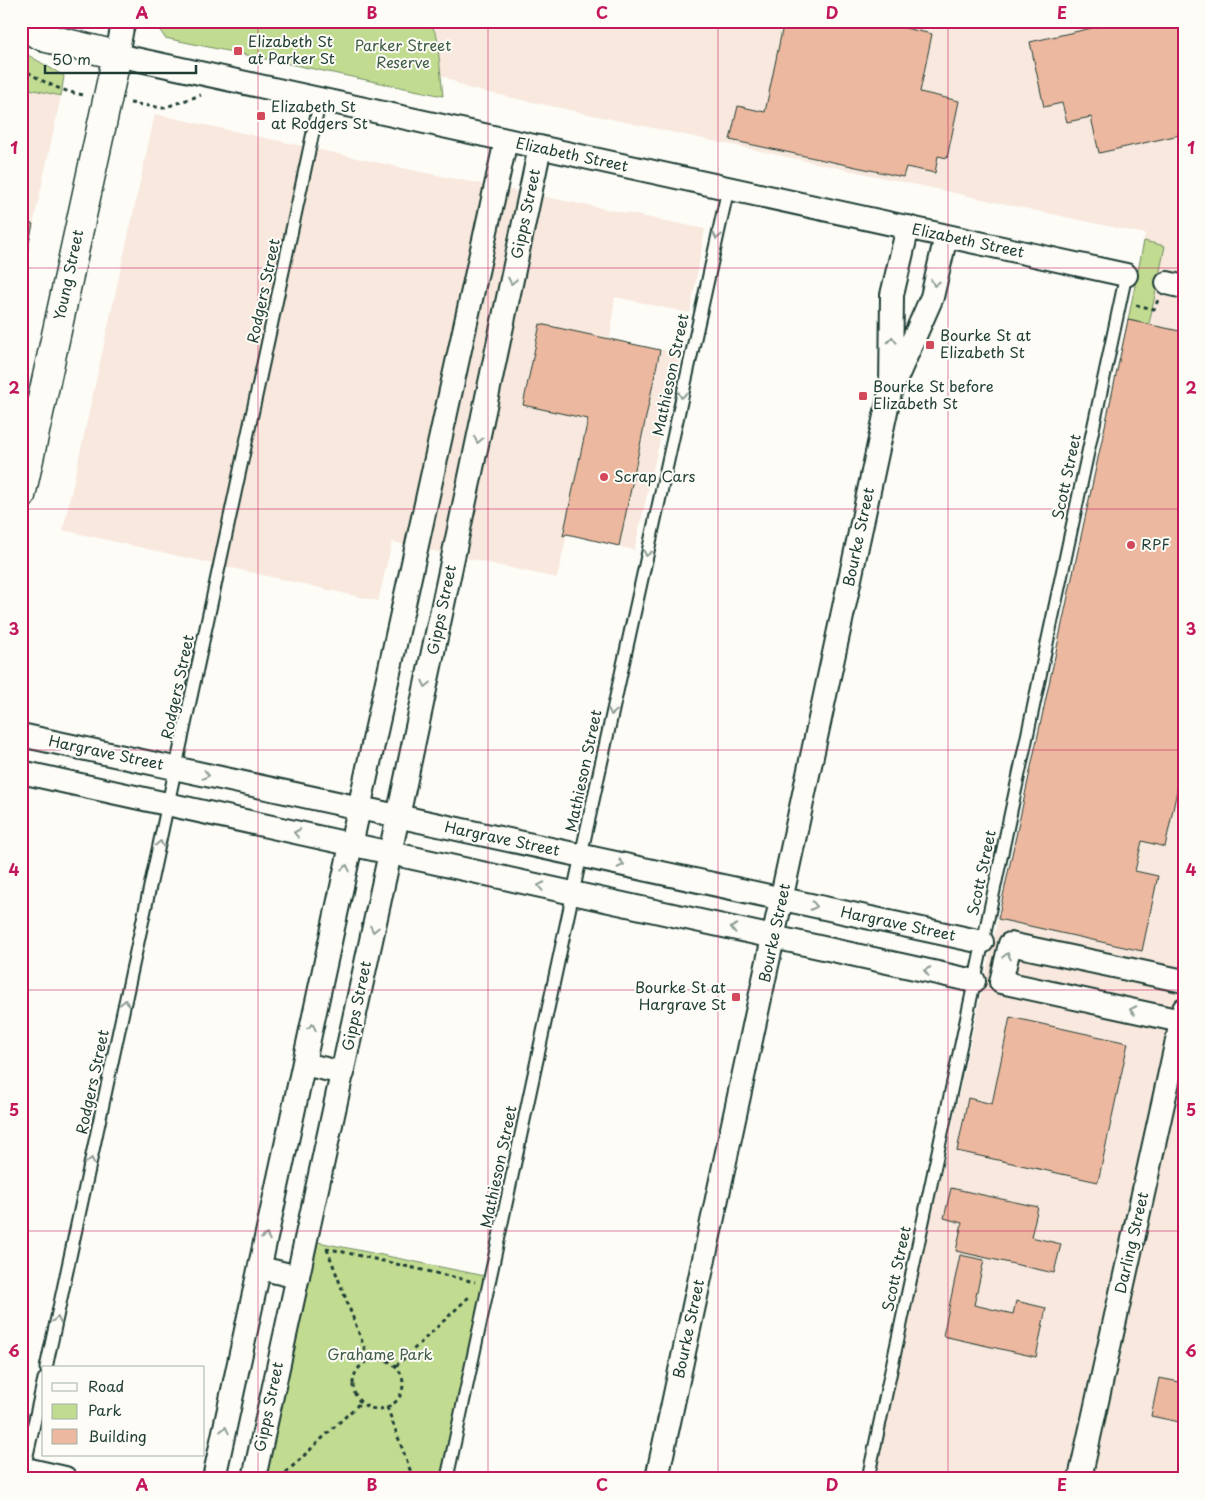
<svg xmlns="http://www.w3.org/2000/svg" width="1205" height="1499" font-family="'Playpen Sans',sans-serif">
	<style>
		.built { fill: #f8e8dd }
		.green { fill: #c1db91; stroke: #708c62 }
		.building { fill: #ecb89f; stroke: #1f3d34 }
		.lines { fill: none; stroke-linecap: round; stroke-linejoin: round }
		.lane-casing { stroke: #1f3d34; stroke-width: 15 }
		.street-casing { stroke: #1f3d34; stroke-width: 26 }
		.secondary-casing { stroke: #1f3d34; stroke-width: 31 }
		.path { stroke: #1f3d34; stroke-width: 3; stroke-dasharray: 4 4; stroke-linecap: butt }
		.lane { stroke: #fdfcf7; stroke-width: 11 }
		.street { stroke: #fdfcf7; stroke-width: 22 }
		.secondary { stroke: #fdfcf7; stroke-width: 28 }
		.oneway { stroke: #8e9c96 }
		.grid { fill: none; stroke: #c2185b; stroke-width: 1; stroke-opacity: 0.55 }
		.poi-dot { fill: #d1495b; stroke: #fdfcf7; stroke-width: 2 }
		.labels { text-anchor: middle; stroke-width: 4; stroke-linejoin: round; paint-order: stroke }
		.poi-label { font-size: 15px; fill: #1f3d34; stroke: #fdfcf7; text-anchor: start }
		.park-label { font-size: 15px; fill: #3f5d47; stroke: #fdfcf7 }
		.street-label { font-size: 15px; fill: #1f3d34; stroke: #fdfcf7 }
		.neatline { fill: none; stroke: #c2185b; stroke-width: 2 }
		.grid-label { font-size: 16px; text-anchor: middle; font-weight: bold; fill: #c2185b }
	</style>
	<rect width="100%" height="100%" fill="#fdfcf7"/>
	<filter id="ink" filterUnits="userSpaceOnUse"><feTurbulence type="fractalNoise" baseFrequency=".02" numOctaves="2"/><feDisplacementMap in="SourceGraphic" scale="10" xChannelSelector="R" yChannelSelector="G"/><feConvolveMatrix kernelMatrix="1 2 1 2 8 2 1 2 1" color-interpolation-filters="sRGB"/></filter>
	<g filter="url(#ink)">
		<!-- built -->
		<path class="built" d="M 411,21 L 1184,21 L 1184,1478 L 873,1478 L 998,919 L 1128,320 L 1145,234 L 467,88 L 422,65 Z
			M 21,87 L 61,96 L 21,281 Z
			M 155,114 L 421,172 L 705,229 L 690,313 L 615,297 L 610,339 L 660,350 L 681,351 L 634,550 L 567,534 L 557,578 L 392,542 L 378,601 L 63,530 Z"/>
		<!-- green -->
		<path class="green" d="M 159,21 L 430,21 L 437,37 L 443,96 L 165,38 L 157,26 Z
			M 21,51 L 64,76 L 61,96 L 21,87 Z
			M 1144,241 L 1165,246 L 1149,324 L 1128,320 Z
			M 318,1242 L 485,1276 L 440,1478 L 266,1478 Z"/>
		<!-- building -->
		<path class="building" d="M 784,21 L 873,21 L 932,34 L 920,92 L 959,101 L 947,158 L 938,156 L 935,173 L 906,167 L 903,177 L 730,140 L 738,106 L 765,112 Z
			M 1123,21 L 1184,21 L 1184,134 L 1099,153 L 1091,117 L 1067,122 L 1062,103 L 1044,107 L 1030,42 Z
			M 21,222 L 33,224 L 21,281 Z
			M 1128,320 L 1184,332 L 1184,758 L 1165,847 L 1142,841 L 1135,871 L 1158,876 L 1142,951 L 998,919 Z
			M 540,324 L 660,350 L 619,546 L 567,534 L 563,536 L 588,419 L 523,405 Z
			M 1010,1017 L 1128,1043 L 1098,1182 L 957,1151 L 968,1098 L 992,1104 Z
			M 951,1188 L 1038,1207 L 1031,1237 L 1061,1244 L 1054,1273 L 956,1251 L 962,1223 L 944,1218 Z
			M 960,1255 L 984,1260 L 974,1305 L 1013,1314 L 1016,1301 L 1046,1308 L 1036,1357 L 943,1336 Z
			M 1184,1367 L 1184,1423 L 1151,1416 L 1159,1378 L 1180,1382 Z"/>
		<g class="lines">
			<defs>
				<path id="lane" d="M 46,1368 L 320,100
					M 23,1473 L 44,1379
					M 447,1478 L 585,837 L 728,189
					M 868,1478 L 1126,275"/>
				<path id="street" d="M 125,21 L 122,28 L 117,55 L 1126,275
					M 1167,283 L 1184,287
					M 895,381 L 932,297 L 946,236
					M 21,735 L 982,942
					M 21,772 L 974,981
					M 1181,1021 L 1001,982 L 1010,944 L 1184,981
					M 304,1064 L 343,1073
					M 260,1268 L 298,1277
					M 21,1468 L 65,1478
					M 214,1478 L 351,845 L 506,140
					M 254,1478 L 402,798 L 540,147
					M 657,1478 L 891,388 L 892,295 L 908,227
					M 1080,1478 L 1184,1009"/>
				<path id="secondary" d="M 21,26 L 46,38 L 117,55 L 21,496"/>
			</defs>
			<!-- lane casing -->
			<use href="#lane" class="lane-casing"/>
			<!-- street casing -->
			<use href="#street" class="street-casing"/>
			<!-- secondary casing -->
			<use href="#secondary" class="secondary-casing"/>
			<!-- path -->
			<path class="path" d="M 21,68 C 42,81 59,91 84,95
				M 130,103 L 163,108 L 201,95
				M 1136,305 L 1154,309 L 1158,300
				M 326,1248 L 475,1282
				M 327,1249 L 369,1360
				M353 1384a25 25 0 1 1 50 0a25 25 0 1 1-50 0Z
				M 396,1366 L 470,1296
				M 387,1407 L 413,1478
				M 280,1478 L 361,1402"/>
			<!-- lane -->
			<use href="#lane" class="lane"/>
			<!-- street -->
			<use href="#street" class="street"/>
			<!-- secondary -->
			<use href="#secondary" class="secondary"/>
		</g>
		<!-- one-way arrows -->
		<defs><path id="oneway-chevron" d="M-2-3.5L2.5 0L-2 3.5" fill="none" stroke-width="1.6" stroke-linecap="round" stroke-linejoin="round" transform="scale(1.25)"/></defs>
		<g class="oneway">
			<use href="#oneway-chevron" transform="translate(717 236) rotate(102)"/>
			<use href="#oneway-chevron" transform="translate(512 281) rotate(102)"/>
			<use href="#oneway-chevron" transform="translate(935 283) rotate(103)"/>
			<use href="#oneway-chevron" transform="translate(892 340) rotate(-89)"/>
			<use href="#oneway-chevron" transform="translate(682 395) rotate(102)"/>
			<use href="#oneway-chevron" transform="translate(478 440) rotate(102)"/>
			<use href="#oneway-chevron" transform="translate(647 553) rotate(102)"/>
			<use href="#oneway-chevron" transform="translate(426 684) rotate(102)"/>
			<use href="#oneway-chevron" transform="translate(612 712) rotate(102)"/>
			<use href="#oneway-chevron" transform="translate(206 775) rotate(12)"/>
			<use href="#oneway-chevron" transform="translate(297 833) rotate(-168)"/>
			<use href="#oneway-chevron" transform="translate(160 844) rotate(-78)"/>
			<use href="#oneway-chevron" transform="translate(621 864) rotate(12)"/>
			<use href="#oneway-chevron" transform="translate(346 868) rotate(-78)"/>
			<use href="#oneway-chevron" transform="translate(541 886) rotate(-168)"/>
			<use href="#oneway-chevron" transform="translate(814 906) rotate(12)"/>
			<use href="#oneway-chevron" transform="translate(734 928) rotate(-168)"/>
			<use href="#oneway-chevron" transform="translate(374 929) rotate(102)"/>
			<use href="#oneway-chevron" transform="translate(1007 956) rotate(-77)"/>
			<use href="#oneway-chevron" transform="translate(927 971) rotate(-168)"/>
			<use href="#oneway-chevron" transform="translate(125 1003) rotate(-78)"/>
			<use href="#oneway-chevron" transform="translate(1133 1010) rotate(-168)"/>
			<use href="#oneway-chevron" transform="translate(312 1027) rotate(-78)"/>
			<use href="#oneway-chevron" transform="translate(91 1161) rotate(-78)"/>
			<use href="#oneway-chevron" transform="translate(266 1237) rotate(-78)"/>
			<use href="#oneway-chevron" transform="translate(57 1320) rotate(-78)"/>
			<use href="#oneway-chevron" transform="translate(225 1430) rotate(-78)"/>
		</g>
	</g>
	<!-- grid -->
	<path class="grid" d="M 258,21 L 258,1478M 488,21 L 488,1478M 718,21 L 718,1478M 948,21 L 948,1478M 21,268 L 1184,268M 21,509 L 1184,509M 21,750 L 1184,750M 21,990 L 1184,990M 21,1231 L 1184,1231"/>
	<!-- markers -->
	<g class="poi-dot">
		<rect x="233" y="46" width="10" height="10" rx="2.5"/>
		<rect x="256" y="111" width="10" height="10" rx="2.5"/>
		<rect x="925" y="340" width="10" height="10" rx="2.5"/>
		<rect x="858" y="391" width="10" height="10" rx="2.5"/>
		<circle cx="604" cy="477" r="5"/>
		<circle cx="1131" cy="545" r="5"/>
		<rect x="731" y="992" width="10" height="10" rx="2.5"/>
	</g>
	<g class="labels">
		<!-- poi labels -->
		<g class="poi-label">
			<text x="248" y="47">Elizabeth St<tspan x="248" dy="17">at Parker St</tspan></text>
			<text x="271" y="112">Elizabeth St<tspan x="271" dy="17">at Rodgers St</tspan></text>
			<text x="940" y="341">Bourke St at<tspan x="940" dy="17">Elizabeth St</tspan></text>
			<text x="873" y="392">Bourke St before<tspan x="873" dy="17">Elizabeth St</tspan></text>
			<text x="614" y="482">Scrap Cars</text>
			<text x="1141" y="550">RPF</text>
			<text x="726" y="993" text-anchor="end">Bourke St at<tspan x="726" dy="17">Hargrave St</tspan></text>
		</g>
		<!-- park labels -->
		<g class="park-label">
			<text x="403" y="51">Parker Street<tspan x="403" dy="17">Reserve</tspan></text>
			<text x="380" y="1360">Grahame Park</text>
		</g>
		<!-- street labels -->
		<g class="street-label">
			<text transform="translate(572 155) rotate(12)" y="5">Elizabeth Street</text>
			<text transform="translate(526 214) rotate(-78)" y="5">Gipps Street</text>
			<text transform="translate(968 241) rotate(12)" y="5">Elizabeth Street</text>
			<text transform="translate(69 275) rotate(-78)" y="5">Young Street</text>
			<text transform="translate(264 291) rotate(-78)" y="5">Rodgers Street</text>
			<text transform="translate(671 375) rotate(-78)" y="5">Mathieson Street</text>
			<text transform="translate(1067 477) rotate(-78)" y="5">Scott Street</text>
			<text transform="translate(859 537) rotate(-78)" y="5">Bourke Street</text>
			<text transform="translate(442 610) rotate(-78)" y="5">Gipps Street</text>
			<text transform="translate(178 687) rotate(-78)" y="5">Rodgers Street</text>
			<text transform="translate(106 753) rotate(12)" y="5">Hargrave Street</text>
			<text transform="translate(584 771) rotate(-78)" y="5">Mathieson Street</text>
			<text transform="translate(502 839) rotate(12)" y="5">Hargrave Street</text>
			<text transform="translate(982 873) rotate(-78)" y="5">Scott Street</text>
			<text transform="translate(898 924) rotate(12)" y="5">Hargrave Street</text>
			<text transform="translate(775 933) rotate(-78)" y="5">Bourke Street</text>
			<text transform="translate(357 1006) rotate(-78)" y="5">Gipps Street</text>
			<text transform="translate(93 1082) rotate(-78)" y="5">Rodgers Street</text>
			<text transform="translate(499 1167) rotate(-78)" y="5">Mathieson Street</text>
			<text transform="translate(1132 1243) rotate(-77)" y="5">Darling Street</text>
			<text transform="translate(897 1269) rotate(-78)" y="5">Scott Street</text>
			<text transform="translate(689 1329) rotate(-78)" y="5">Bourke Street</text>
			<text transform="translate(269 1407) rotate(-78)" y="5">Gipps Street</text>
		</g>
	</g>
	<!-- margin -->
	<rect width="1205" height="1499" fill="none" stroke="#fdfcf7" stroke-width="55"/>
	<!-- legend -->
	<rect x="42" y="1366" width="162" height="90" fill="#fdfcf7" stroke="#a4b0a9"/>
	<rect x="52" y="1383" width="25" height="8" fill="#fdfcf7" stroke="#a4b0a9"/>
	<text x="88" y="1392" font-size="15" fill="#1f3d34">Road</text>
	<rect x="52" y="1404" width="25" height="15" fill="#c1db91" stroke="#a4b0a9"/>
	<text x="88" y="1416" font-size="15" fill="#1f3d34">Park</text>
	<rect x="52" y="1429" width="25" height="15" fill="#ecb89f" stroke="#a4b0a9"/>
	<text x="88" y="1442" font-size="15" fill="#1f3d34">Building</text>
	<!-- scale -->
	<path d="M45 65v8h151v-8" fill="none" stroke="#1f3d34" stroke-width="2.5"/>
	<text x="52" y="65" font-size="15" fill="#1f3d34" stroke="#fdfcf7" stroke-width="4" paint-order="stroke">50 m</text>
	<rect x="28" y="28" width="1150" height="1444" class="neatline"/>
	<g class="grid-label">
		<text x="142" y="19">A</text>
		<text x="372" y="19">B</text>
		<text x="602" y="19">C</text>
		<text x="832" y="19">D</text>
		<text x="1062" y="19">E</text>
		<text x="14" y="154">1</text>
		<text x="1191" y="154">1</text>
		<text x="14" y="394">2</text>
		<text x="1191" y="394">2</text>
		<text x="14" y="635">3</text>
		<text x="1191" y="635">3</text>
		<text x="14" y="876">4</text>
		<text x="1191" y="876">4</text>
		<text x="14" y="1116">5</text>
		<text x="1191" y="1116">5</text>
		<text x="14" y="1357">6</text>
		<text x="1191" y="1357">6</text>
		<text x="142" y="1491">A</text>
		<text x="372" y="1491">B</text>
		<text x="602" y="1491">C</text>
		<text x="832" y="1491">D</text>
		<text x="1062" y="1491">E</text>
	</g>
</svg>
